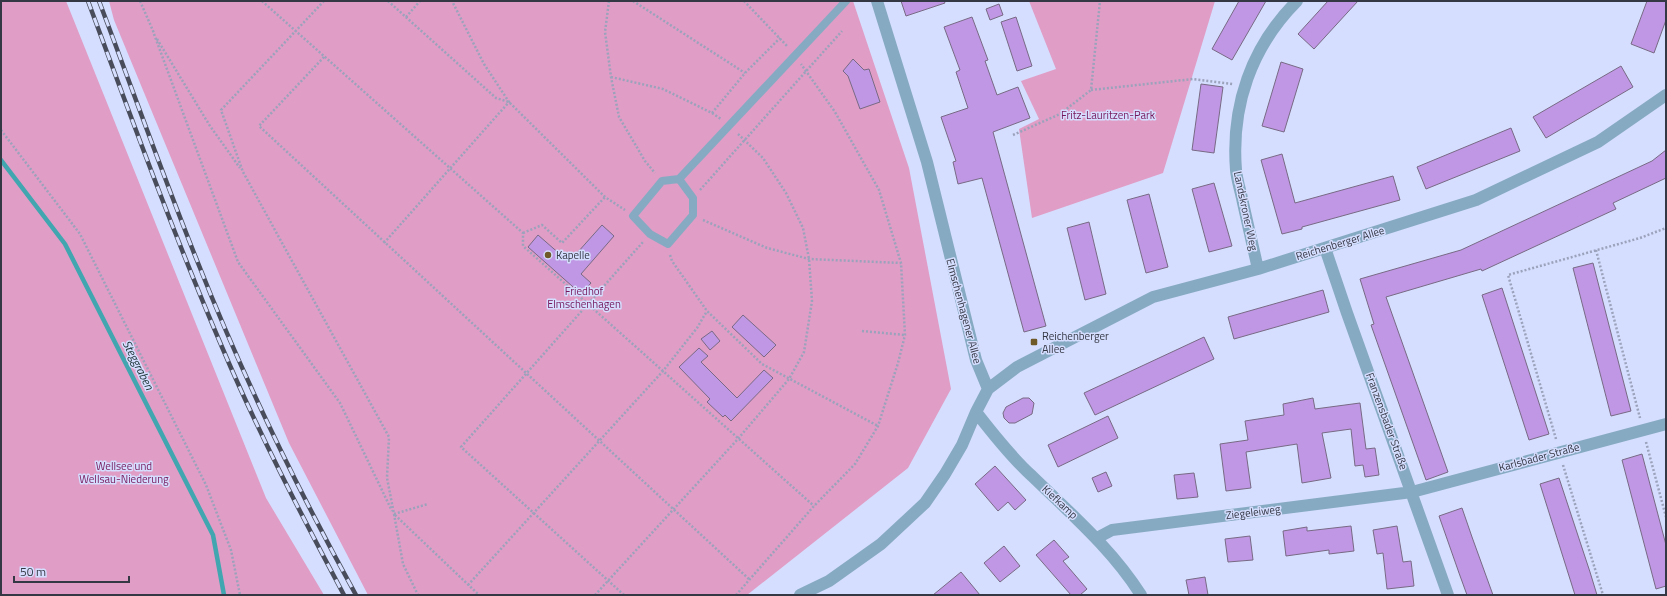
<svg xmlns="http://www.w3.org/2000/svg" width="1667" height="596" font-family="'Titillium Web',sans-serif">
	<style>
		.green { fill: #e09dc6 }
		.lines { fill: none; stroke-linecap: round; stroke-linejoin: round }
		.stream { stroke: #41a6b0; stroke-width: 4.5 }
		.building { fill: #c097e4; stroke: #786a85 }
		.path { stroke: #9ba2bb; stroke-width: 2.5; stroke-dasharray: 2 2; stroke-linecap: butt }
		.lane { stroke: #87aac3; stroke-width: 8 }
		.street { stroke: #87aac3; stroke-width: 12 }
		.rail-casing { stroke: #484c5b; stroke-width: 4.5 }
		.rail { stroke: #d5defe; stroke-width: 3; stroke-dasharray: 9; stroke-linecap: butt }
		.poi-dot { fill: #6f5928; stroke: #d5defe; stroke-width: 1.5 }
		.labels { text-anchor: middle; stroke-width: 3; stroke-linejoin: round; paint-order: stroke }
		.park-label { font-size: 11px; fill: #76175b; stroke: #d5defe }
		.street-label { font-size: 11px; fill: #343744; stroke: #d5defe }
		.poi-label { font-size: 11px; fill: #343744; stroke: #d5defe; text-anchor: start }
		.water-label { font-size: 12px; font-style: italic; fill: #1b3235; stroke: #d5defe }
	</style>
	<rect width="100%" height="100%" fill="#d5defe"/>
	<!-- green -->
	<path class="green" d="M 1,1 L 66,1 L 266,498 L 324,595 L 1,595 Z
		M 109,1 L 853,1 L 909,168 L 951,389 L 908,468 L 747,595 L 368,595 L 289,443 L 114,20 Z
		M 1029,1 L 1215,1 L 1163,173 L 1032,218 L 1019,129 L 1039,119 L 1021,81 L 1056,69 Z"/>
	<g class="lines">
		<!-- stream -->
		<path class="stream" d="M 1,160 L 65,244 L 213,535 L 224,595"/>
	</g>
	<!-- building -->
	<path class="building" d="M 901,1 L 944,1 L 945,3 L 906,16 Z
		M 1239,1 L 1266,1 L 1232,60 L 1212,49 Z
		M 1328,1 L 1358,1 L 1314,49 L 1298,34 Z
		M 1647,1 L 1666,1 L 1666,20 L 1654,53 L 1631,44 Z
		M 999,4 L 1003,15 L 990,20 L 986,9 Z
		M 972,17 L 988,60 L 985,61 L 997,95 L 1018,87 L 1030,118 L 993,132 L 1046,326 L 1024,332 L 982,178 L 958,184 L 953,162 L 956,161 L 941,117 L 968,108 L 956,72 L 960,70 L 944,27 Z
		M 1016,17 L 1032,66 L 1017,71 L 1001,22 Z
		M 853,59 L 864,70 L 869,69 L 880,102 L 860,109 L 848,76 L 843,71 Z
		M 1281,62 L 1303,69 L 1284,132 L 1262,126 Z
		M 1621,66 L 1633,87 L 1546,138 L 1533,117 Z
		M 1201,84 L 1223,87 L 1214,153 L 1192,150 Z
		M 1511,128 L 1520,151 L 1426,189 L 1417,167 Z
		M 1666,150 L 1666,178 L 1613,203 L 1616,209 L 1482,271 L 1481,269 L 1386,297 L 1448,472 L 1426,480 L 1371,325 L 1374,324 L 1360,279 L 1461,250 L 1652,161 Z
		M 1282,154 L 1295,203 L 1393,176 L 1400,200 L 1302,227 L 1302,229 L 1282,234 L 1261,160 Z
		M 1214,183 L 1232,246 L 1209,252 L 1192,189 Z
		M 1149,194 L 1168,267 L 1146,273 L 1127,200 Z
		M 1089,222 L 1106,294 L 1085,300 L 1067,228 Z
		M 602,225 L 614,236 L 581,274 L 591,283 L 581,294 L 528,247 L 538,235 L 569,262 Z
		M 1593,263 L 1631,411 L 1611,416 L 1573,268 Z
		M 1502,288 L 1549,434 L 1529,440 L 1482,295 Z
		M 1323,290 L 1329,312 L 1234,339 L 1228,317 Z
		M 743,315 L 776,345 L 764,357 L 732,327 Z
		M 712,331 L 720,341 L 710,350 L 701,339 Z
		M 1204,337 L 1214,359 L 1095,415 L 1084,393 Z
		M 699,348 L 708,356 L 701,362 L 737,398 L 764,370 L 773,378 L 731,421 L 725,415 L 723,417 L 707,402 L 710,399 L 679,367 Z
		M 1023,398 L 1029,398 L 1034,403 L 1032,414 L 1015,423 L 1009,423 L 1004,418 L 1003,413 L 1006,407 Z
		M 1313,398 L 1315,409 L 1360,403 L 1366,449 L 1375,448 L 1379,475 L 1365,477 L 1363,465 L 1355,466 L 1351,429 L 1322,433 L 1331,478 L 1302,483 L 1297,444 L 1246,452 L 1251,488 L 1226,491 L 1220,444 L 1248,440 L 1245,421 L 1284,415 L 1283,404 Z
		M 1108,416 L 1118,438 L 1058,467 L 1048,445 Z
		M 1642,454 L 1666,545 L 1666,586 L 1656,589 L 1622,460 Z
		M 995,466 L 1026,500 L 1015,510 L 1008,502 L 998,511 L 975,484 Z
		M 1106,472 L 1112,486 L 1098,492 L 1092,478 Z
		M 1194,473 L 1198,497 L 1177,499 L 1174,475 Z
		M 1559,478 L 1590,572 L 1597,595 L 1575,595 L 1540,484 Z
		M 1462,508 L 1472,537 L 1493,595 L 1467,595 L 1459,573 L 1439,516 Z
		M 1351,526 L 1354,551 L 1329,554 L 1329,550 L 1286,556 L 1283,531 L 1307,527 L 1307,531 Z
		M 1397,526 L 1403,562 L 1411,561 L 1414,586 L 1387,589 L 1383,553 L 1377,554 L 1373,530 Z
		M 1250,536 L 1253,560 L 1228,562 L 1225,539 Z
		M 1054,540 L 1069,557 L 1063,561 L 1087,589 L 1080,595 L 1071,595 L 1036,555 Z
		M 1004,546 L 1020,566 L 1000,582 L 984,563 Z
		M 961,572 L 980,595 L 933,595 Z
		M 1205,577 L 1208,595 L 1189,595 L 1186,580 Z"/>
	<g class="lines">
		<!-- path -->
		<path class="path" d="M 140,1 L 154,33
			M 262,1 L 523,233 L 523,246 L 814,506
			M 324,1 L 221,110 L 243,172 L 389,437 L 387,478 L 394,514 L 403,564 L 418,595
			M 388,1 L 496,98 L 509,102 L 605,197 L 625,210
			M 609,1 L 605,32 L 611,77 L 619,117 L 645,161 L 655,173
			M 633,1 L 745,73
			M 744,1 L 788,47
			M 406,17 L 420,1
			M 154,34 L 238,262 L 340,403 L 392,511
			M 157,39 L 210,126 L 240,168
			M 324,57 L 259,126 L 750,580
			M 611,77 L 663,89 L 712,113 L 721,119
			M 1091,90 L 1193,79 L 1233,84
			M 712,113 L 745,73 L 780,38
			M 1,130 L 80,234 L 206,485 L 231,550 L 240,595
			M 1013,135 L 1060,114 L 1091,90 L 1100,1
			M 700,190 L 842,31
			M 703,220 L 767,248 L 809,259 L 901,263
			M 523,233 L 542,225 L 562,243 L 605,197
			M 384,243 L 509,102 L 484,64 L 452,1
			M 1596,250 L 1640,418
			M 670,255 L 672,261 L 707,311 L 762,364 L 878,426
			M 862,331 L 905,335
			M 1556,439 L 1508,275 L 1640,238 L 1666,228
			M 1646,442 L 1666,517
			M 1563,465 L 1603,595
			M 394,514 L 428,504
			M 395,515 L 479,595
			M 468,585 L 663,371 L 697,328 L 707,311
			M 595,595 L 737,440 L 789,379 L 804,352 L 812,301 L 809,259 L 803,228 L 786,193 L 763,158 L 737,133
			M 624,595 L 461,447 L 643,242
			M 736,595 L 814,506 L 855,464 L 878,426 L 898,363 L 905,335 L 901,263 L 879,190 L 835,112 L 801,64"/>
		<!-- lane -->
		<path class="lane" d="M 679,179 L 693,198 L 693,215 L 668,244 L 650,234 L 633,216 L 662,181 L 679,179 L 846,1"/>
		<!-- street -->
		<path class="street" d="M 877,1 L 927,162 L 976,360 L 988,389
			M 1325,248 L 1347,313 L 1448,595
			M 1258,269 C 1253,247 1248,225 1243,203 C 1241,192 1237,181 1236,170 C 1231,106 1251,47 1297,1
			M 976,412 C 993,434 1011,457 1032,476 C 1071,514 1112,549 1141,595
			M 1097,538 L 1112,530 L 1412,492 L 1666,424
			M 800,595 L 829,581 L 881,544 L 925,503 L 945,474 L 962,445 L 976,412 L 988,389 L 1017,367 L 1153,297 L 1258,269 L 1476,200 L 1598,142 L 1666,95"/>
		<defs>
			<path id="rail" d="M 88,1 C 131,117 173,233 222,347 C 258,432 301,514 344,595
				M 99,1 C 132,88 163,176 198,263 C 243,377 297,488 356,595"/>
		</defs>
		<!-- rail casing -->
		<use href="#rail" class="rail-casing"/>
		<!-- rail -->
		<use href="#rail" class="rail"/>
	</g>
	<!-- markers -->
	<g class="poi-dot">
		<circle cx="548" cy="255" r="4"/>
		<rect x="1030" y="338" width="8" height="8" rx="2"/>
	</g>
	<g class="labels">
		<!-- park labels -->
		<g class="park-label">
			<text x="1108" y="119">Fritz-Lauritzen-Park</text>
			<text x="584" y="295">Friedhof<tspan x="584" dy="13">Elmschenhagen</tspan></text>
			<text x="124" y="470">Wellsee und<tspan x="124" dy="13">Wellsau-Niederung</tspan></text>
		</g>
		<!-- street labels -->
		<g class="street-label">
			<text transform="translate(1246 211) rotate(78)" y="4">Landskroner Weg</text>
			<text transform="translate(1340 243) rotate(-17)" y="4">Reichenberger Allee</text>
			<text transform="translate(964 311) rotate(75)" y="4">Elmschenhagener Allee</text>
			<text transform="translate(1387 421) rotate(70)" y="4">Franzensbader Straße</text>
			<text transform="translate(1539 457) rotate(-15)" y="4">Karlsbader Straße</text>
			<text transform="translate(1060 502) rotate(43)" y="4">Kiefkamp</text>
			<text transform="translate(1253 512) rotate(-7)" y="4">Ziegeleiweg</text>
		</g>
		<!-- poi labels -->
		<g class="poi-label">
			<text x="556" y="259">Kapelle</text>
			<text x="1042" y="340">Reichenberger<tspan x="1042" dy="13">Allee</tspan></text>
		</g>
		<!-- water labels -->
		<g class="water-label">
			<text transform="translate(138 365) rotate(63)" y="4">Steggraben</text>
		</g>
	</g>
	<!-- border -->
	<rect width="1667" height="596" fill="none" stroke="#343744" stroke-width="4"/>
	<!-- scale -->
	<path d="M14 576v6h115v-6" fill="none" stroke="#343744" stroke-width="2"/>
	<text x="20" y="576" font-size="12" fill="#343744" stroke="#d5defe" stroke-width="3" paint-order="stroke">50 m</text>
</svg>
